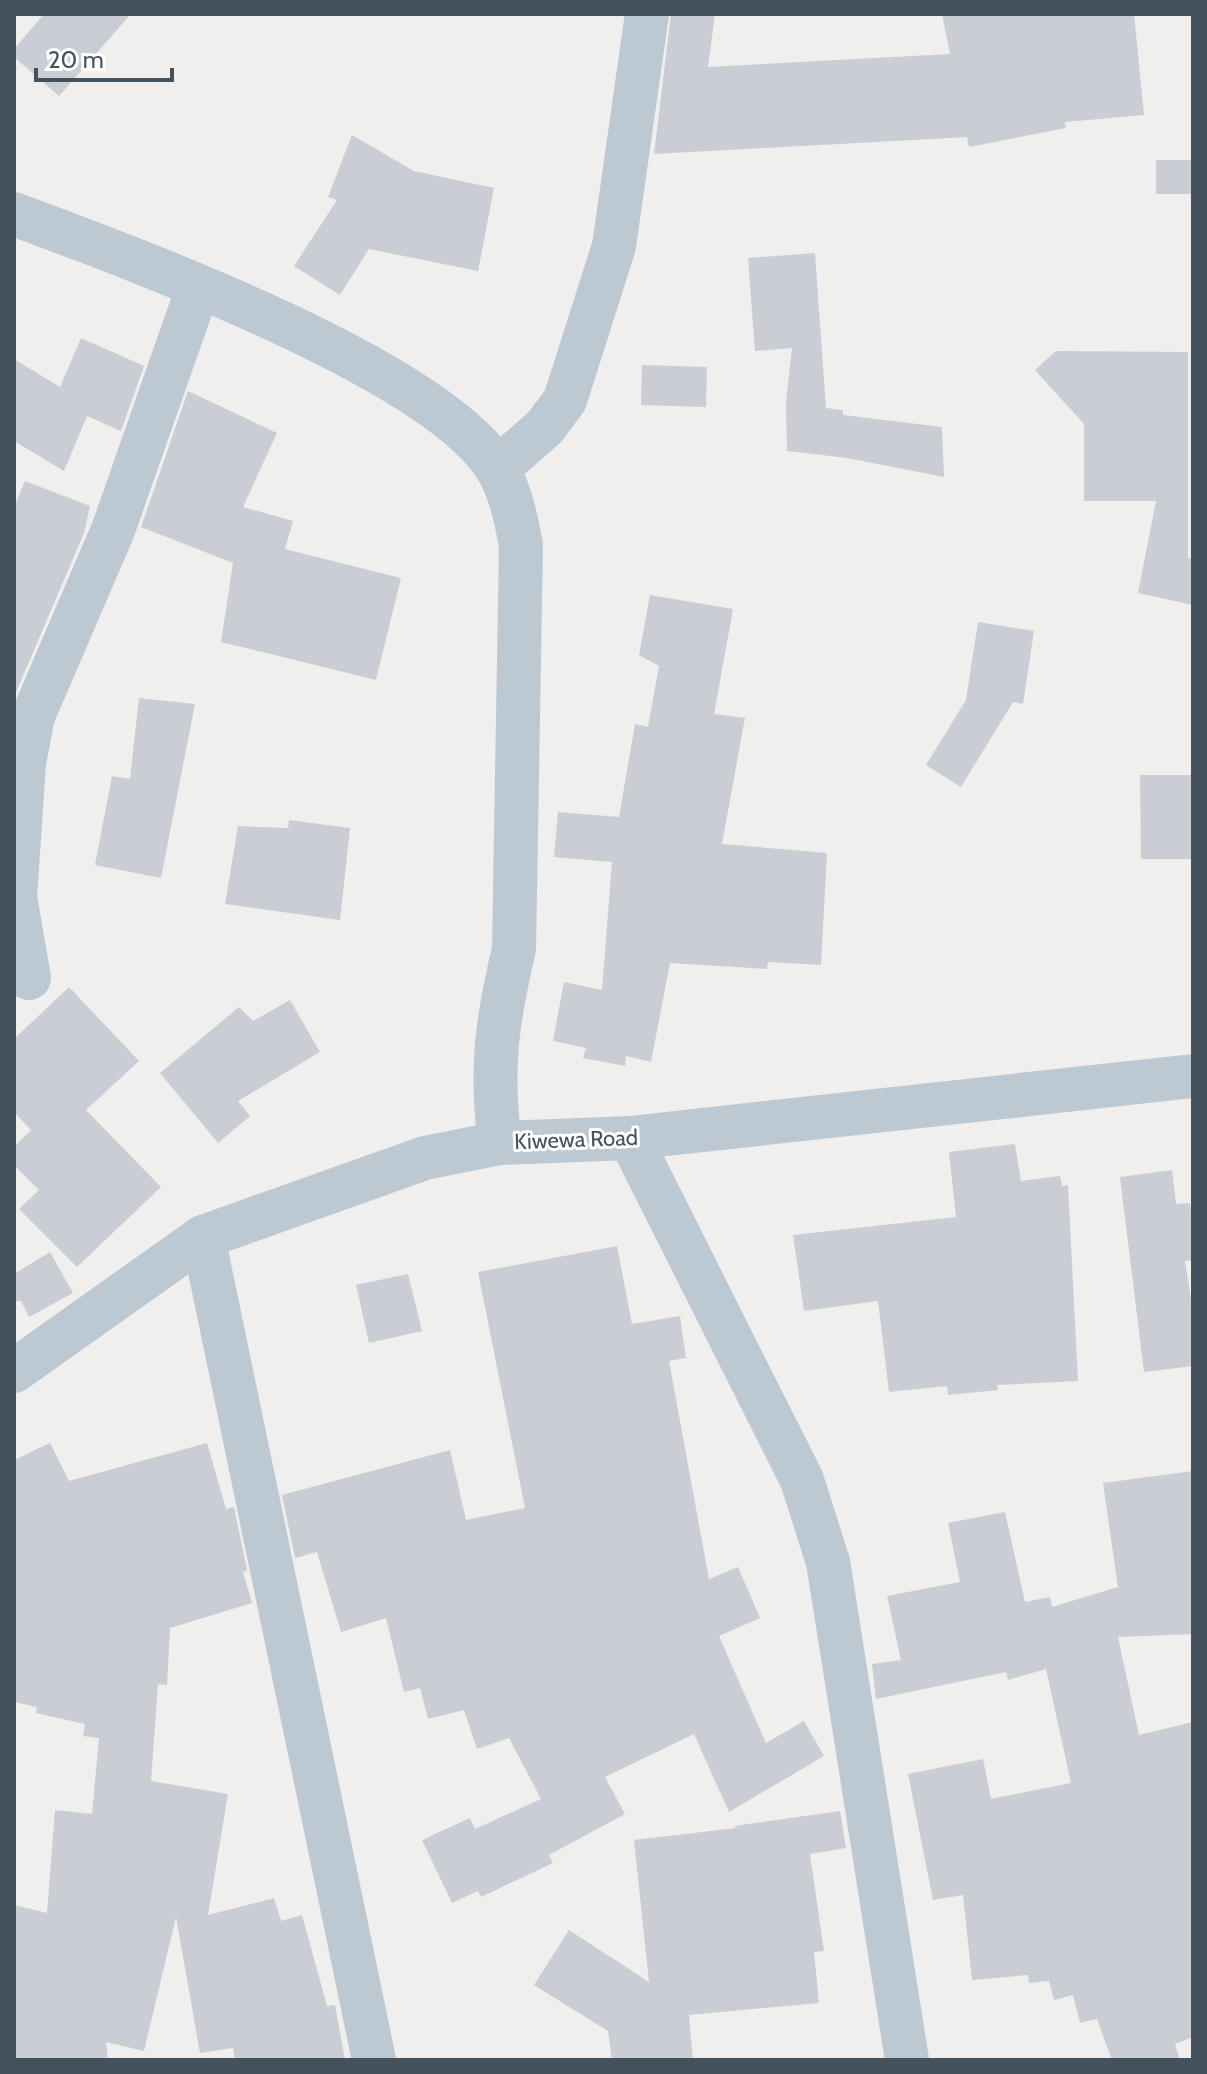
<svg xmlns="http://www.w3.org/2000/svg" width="1207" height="2074" font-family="Cabin,sans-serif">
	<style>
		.building { fill: #cacdd4 }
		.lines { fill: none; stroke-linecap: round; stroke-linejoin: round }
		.minor { stroke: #bdc9d2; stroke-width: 44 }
		.tertiary { stroke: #bdc9d2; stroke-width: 44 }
		.labels { text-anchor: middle; stroke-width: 6; stroke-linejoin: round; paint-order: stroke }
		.street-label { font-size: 22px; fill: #44525e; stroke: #fff }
	</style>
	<rect width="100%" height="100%" fill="#f1eeee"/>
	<!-- building -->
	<path class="building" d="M 44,14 L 131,14 L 59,96 L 14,57 L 14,49 Z
		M 671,14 L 715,14 L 708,67 L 950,54 L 942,14 L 1134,14 L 1144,115 L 1065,122 L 1066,128 L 969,147 L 967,137 L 654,154 Z
		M 352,135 L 414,171 L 494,188 L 478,271 L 369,249 L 340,295 L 294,266 L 337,200 L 328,197 Z
		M 1156,160 L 1193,160 L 1193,194 L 1156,194 Z
		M 815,253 L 826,408 L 843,410 L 843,415 L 942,427 L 944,477 L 847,458 L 787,451 L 786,402 L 792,348 L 755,351 L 748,258 Z
		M 81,338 L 144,366 L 121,431 L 87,416 L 64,471 L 14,441 L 14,359 L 60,387 Z
		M 1056,351 L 1188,352 L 1188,558 L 1193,559 L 1193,605 L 1138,593 L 1156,501 L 1084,501 L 1084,424 L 1035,370 Z
		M 642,365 L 707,367 L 706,407 L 641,405 Z
		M 188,391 L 277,433 L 243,507 L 293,521 L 285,549 L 401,578 L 376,680 L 221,642 L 233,563 L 141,527 Z
		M 25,481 L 90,506 L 84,533 L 14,697 L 14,507 Z
		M 650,595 L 733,609 L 714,714 L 745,718 L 722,844 L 827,853 L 821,965 L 768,962 L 767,969 L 670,963 L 651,1062 L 626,1056 L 625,1066 L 583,1058 L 586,1048 L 553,1041 L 564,982 L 602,990 L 612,862 L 554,857 L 558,812 L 619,817 L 635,724 L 648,727 L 659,666 L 639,655 Z
		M 978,622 L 1034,631 L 1023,704 L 1013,702 L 961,787 L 926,765 L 966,700 Z
		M 139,698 L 195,704 L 161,878 L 95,865 L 112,776 L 130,779 Z
		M 1140,775 L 1193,775 L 1193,859 L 1141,859 Z
		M 289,820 L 350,828 L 340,920 L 225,904 L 238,826 L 288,828 Z
		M 69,987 L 139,1061 L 86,1110 L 161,1187 L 77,1267 L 19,1209 L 39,1190 L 14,1165 L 14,1147 L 31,1130 L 14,1112 L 14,1039 Z
		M 290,1000 L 320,1052 L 238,1101 L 250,1116 L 218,1143 L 160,1073 L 239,1007 L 253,1021 Z
		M 1015,1144 L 1021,1181 L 1060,1176 L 1062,1186 L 1068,1185 L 1078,1381 L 997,1385 L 998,1390 L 948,1395 L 947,1386 L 889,1392 L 878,1301 L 804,1311 L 793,1235 L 956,1217 L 949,1152 Z
		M 1172,1170 L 1176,1204 L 1190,1203 L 1193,1223 L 1193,1260 L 1185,1261 L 1193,1313 L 1193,1366 L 1144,1372 L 1120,1177 Z
		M 617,1246 L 632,1324 L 680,1316 L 686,1358 L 669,1361 L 709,1579 L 738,1567 L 760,1618 L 719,1636 L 766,1743 L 804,1721 L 824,1756 L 729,1812 L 694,1734 L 605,1777 L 625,1814 L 549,1855 L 553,1863 L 481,1897 L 478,1891 L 452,1903 L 422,1840 L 470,1818 L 475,1829 L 541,1799 L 509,1738 L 477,1749 L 464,1710 L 428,1719 L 420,1688 L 404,1692 L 386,1618 L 341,1632 L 317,1552 L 295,1558 L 282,1495 L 450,1450 L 466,1520 L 525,1508 L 478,1272 Z
		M 50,1252 L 73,1293 L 29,1317 L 21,1301 L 14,1301 L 14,1274 Z
		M 408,1274 L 422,1331 L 369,1343 L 356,1285 Z
		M 50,1443 L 69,1481 L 207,1443 L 226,1509 L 234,1507 L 247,1570 L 243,1572 L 252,1603 L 170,1628 L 167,1685 L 158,1684 L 151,1781 L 228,1794 L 208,1915 L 274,1898 L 281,1921 L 302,1915 L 327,2006 L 335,2005 L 345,2060 L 235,2060 L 233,2048 L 200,2053 L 176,1917 L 144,2051 L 106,2042 L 108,2060 L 14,2060 L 14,1905 L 47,1913 L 55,1810 L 92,1814 L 99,1738 L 83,1736 L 85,1724 L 36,1713 L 37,1707 L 14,1702 L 14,1460 Z
		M 1193,1471 L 1193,1634 L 1118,1637 L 1139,1735 L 1193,1722 L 1193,2037 L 1175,2044 L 1180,2060 L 1112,2060 L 1097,2019 L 1080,2023 L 1073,1995 L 1054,2000 L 1049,1981 L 1029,1983 L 1028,1975 L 972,1980 L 963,1895 L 933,1900 L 908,1774 L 983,1759 L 991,1799 L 1071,1783 L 1046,1669 L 1008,1680 L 1006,1672 L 876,1699 L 872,1664 L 901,1660 L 887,1596 L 960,1582 L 948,1523 L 1005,1512 L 1025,1602 L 1050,1597 L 1052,1607 L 1118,1587 L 1103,1483 Z
		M 840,1811 L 846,1848 L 810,1854 L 824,1951 L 814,1952 L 819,2003 L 689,2015 L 693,2060 L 612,2060 L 608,2031 L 534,1985 L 569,1930 L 649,1982 L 634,1840 L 736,1828 L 734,1826 Z"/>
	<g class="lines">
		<!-- minor -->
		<path class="minor" d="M 14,214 C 127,256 439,370 498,470 C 511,493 516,519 521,545 L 514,949 C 497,1021 490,1069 500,1143
			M 497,469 L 545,427 L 565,400 L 614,246 L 647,14
			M 29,978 L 15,897 L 24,763 L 33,716 L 113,530 L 198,288
			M 630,1138 L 802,1480 L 828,1562 L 907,2060
			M 203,1237 L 374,2060"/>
		<!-- tertiary -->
		<path class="tertiary" d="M 14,1371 L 203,1237 L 425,1158 L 500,1143 L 630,1138 L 1193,1076"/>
	</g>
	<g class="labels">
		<!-- street labels -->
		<g class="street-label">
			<text transform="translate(576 1139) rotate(-2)" y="8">Kiwewa Road</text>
		</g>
	</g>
	<!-- border -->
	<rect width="1207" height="2074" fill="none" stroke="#44525e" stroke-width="32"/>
	<!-- scale -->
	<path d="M36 68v12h136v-12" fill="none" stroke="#44525e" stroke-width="4"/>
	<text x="48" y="68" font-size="24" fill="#44525e" stroke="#ffffff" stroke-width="6" paint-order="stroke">20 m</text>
</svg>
